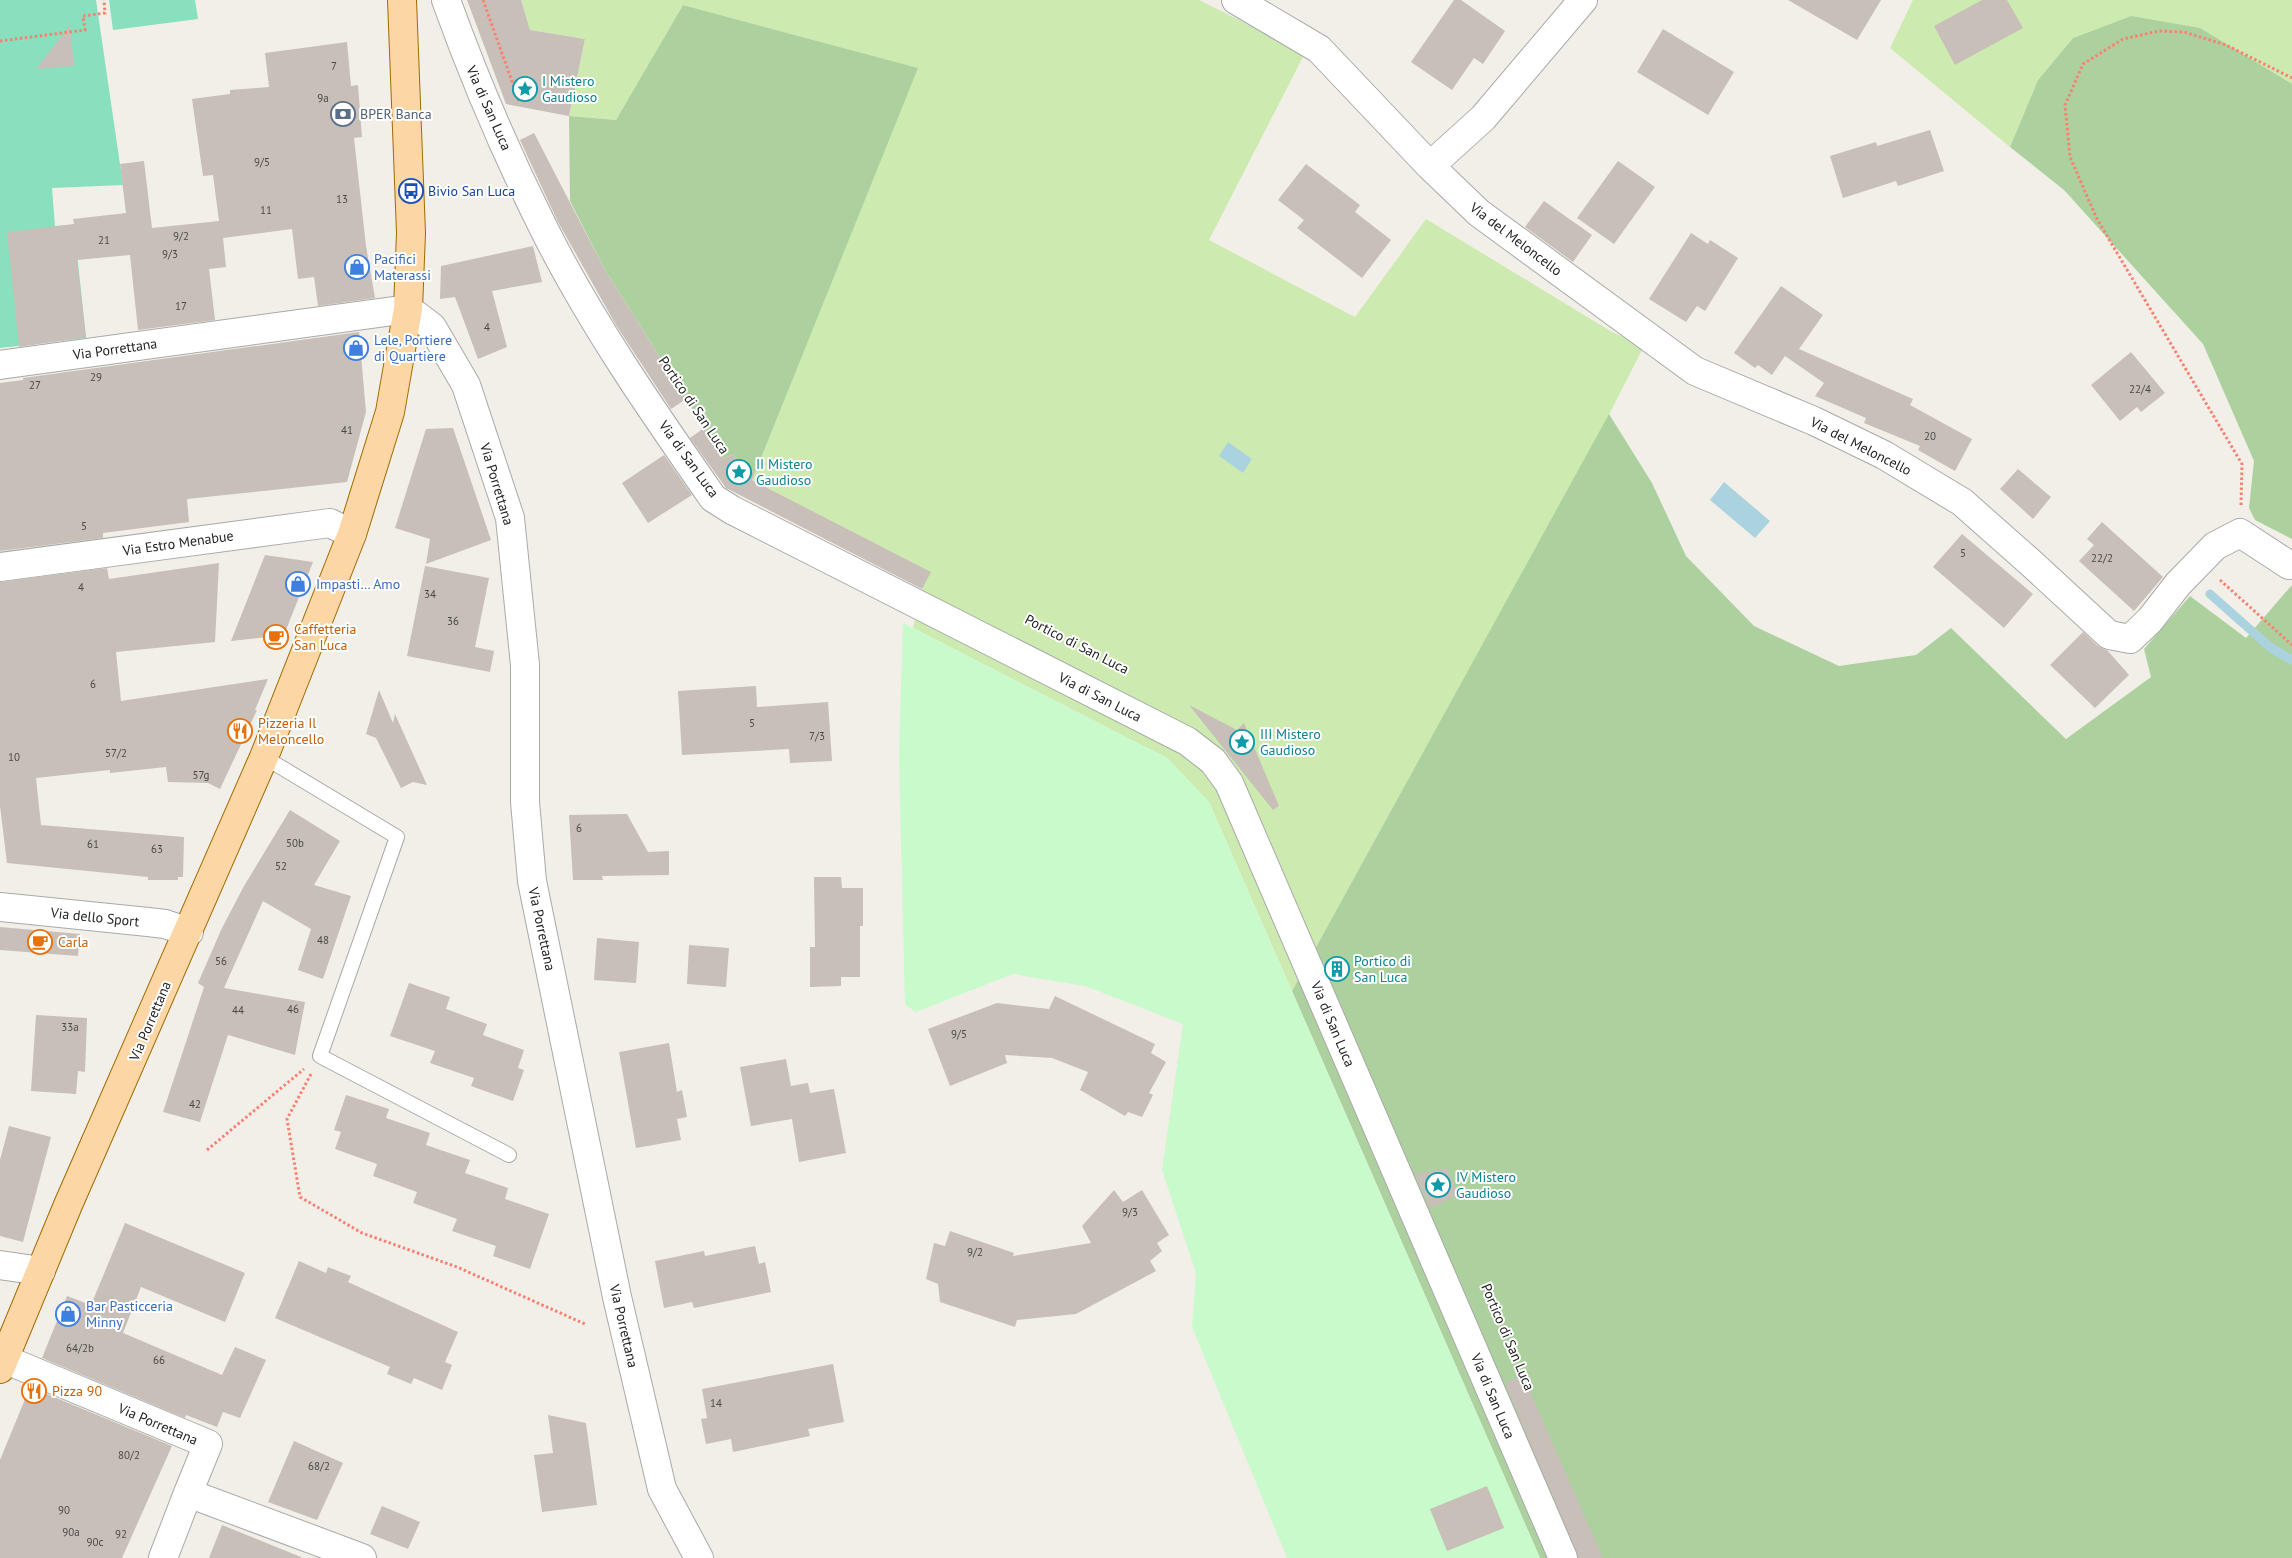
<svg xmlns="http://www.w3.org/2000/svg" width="2292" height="1558" font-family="'PT Sans',sans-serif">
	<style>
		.grass { fill: #cdebb0 }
		.forest { fill: #add19e }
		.park { fill: #c8facc }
		.pitch { fill: #88e0be }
		.water { fill: #aad3df }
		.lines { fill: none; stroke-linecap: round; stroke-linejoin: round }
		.stream { stroke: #aad3df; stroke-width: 9 }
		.building { fill: #c7bfb8 }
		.service-casing { stroke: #a9a9a9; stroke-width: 16 }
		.minor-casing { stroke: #a9a9a9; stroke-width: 30 }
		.primary-casing { stroke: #a06b00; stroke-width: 30 }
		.path { stroke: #fa8072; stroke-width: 3; stroke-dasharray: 2.5 2.5; stroke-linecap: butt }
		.service { stroke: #fff; stroke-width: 14 }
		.minor { stroke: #fff; stroke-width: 28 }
		.primary { stroke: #fcd6a4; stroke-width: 28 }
		.labels { text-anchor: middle; stroke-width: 4; stroke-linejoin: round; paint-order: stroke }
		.number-label { font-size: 11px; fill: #4b4948 }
		.culture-label { font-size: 14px; fill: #0d838f; stroke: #fff; text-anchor: start }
		.street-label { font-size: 14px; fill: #222; stroke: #fff }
		.service-label { font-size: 14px; fill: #4e5e75; stroke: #fff; text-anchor: start }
		.transit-label { font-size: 14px; fill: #164399; stroke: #fff; text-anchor: start }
		.shop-label { font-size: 14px; fill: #366cbe; stroke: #fff; text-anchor: start }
		.food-label { font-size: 14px; fill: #c56008; stroke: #fff; text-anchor: start }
	</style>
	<rect width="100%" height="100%" fill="#f2efe9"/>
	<!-- grass -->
	<path class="grass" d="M 521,0 L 1199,0 L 1305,53 L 1209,240 L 1355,317 L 1426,219 L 1612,332 L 1644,346 L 1598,436 L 1292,991 L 1209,802 L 1167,758 L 913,628 L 927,570 L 752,480 L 917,68 L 683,5 L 616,120 L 569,116 L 585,39 L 530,30 Z
		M 1913,0 L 2292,0 L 2292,84 L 2131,16 L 2073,38 L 2038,80 L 2010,147 L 1890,48 Z"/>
	<!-- forest -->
	<path class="forest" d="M 683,5 L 918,68 L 755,473 L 733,455 L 723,458 L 604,268 L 570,201 L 569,116 L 616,120 Z
		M 2131,16 L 2200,28 L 2292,84 L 2292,539 L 2255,520 L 2249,508 L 2254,461 L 2203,344 L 2064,190 L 2010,147 L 2038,80 L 2073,38 Z
		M 1609,414 L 1652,483 L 1686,556 L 1754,626 L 1839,666 L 1916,655 L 1951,628 L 2066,739 L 2151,677 L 2144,649 L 2190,596 L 2246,638 L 2292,585 L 2292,1558 L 1540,1558 L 1292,991 Z"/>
	<!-- park -->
	<path class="park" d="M 903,623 L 1167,758 L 1209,802 L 1540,1558 L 1287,1558 L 1192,1327 L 1196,1273 L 1162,1170 L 1183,1024 L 1085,986 L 1013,974 L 916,1012 L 905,1005 L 899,755 Z"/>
	<!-- pitch -->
	<path class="pitch" d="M 0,0 L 96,0 L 123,185 L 52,188 L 55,226 L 74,225 L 86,338 L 0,348 Z
		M 109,0 L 195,0 L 198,19 L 113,30 Z"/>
	<!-- water -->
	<path class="water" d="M 1228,442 L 1252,459 L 1243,473 L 1219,456 Z
		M 1724,482 L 1770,521 L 1755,538 L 1710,500 Z"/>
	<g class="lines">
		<!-- stream -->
		<path class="stream" d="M 2210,594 L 2271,648 L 2292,660"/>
	</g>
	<!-- building -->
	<path class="building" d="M 467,0 L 521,0 L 530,30 L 585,39 L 569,116 L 506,104 Z
		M 1454,0 L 1461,0 L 1505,31 L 1483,64 L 1474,58 L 1452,90 L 1411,62 Z
		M 1788,0 L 1881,0 L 1857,40 Z
		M 1982,0 L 2007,0 L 2023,28 L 1955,65 L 1934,26 Z
		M 70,25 L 74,66 L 36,69 Z
		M 1663,29 L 1734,72 L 1708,115 L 1637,72 Z
		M 347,42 L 351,86 L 358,85 L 362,137 L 354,138 L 366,246 L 375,298 L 318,306 L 314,277 L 298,279 L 292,229 L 223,238 L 226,267 L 209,269 L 215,320 L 138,330 L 130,255 L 77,260 L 86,337 L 19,347 L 7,232 L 74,224 L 73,219 L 126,213 L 120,164 L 144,161 L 152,228 L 219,221 L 213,175 L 203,176 L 192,99 L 230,94 L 230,90 L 269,87 L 265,53 Z
		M 1930,130 L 1944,171 L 1898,186 L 1896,181 L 1843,198 L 1830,156 L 1876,142 L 1877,146 Z
		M 534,133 L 604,268 L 686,399 L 671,409 L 616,325 L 558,222 L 520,140 Z
		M 1618,161 L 1655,187 L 1614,244 L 1577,218 Z
		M 1306,164 L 1360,205 L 1355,212 L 1391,240 L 1362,278 L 1297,228 L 1304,220 L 1278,200 Z
		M 1544,201 L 1592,235 L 1573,262 L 1525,227 Z
		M 1691,233 L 1708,244 L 1710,240 L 1738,258 L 1705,311 L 1697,306 L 1686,322 L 1649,299 Z
		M 533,246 L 542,282 L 492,291 L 507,347 L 478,359 L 455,297 L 440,299 L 441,266 Z
		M 1781,286 L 1823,315 L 1799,349 L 1913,399 L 1910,405 L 1972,439 L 1955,471 L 1918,450 L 1920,446 L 1864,423 L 1866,418 L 1815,396 L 1824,383 L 1785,356 L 1772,375 L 1758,365 L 1755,368 L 1734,353 Z
		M 359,332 L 366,412 L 347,482 L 187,499 L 189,522 L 103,533 L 103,538 L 0,551 L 0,383 L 23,380 L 23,378 Z
		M 2131,352 L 2165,393 L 2141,412 L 2137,407 L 2120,421 L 2091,385 Z
		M 453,428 L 491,540 L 426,564 L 430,539 L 395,528 L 426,429 Z
		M 704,428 L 723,458 L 733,455 L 755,473 L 752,480 L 931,572 L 922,589 L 726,488 L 690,438 Z
		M 664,455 L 692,495 L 648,523 L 622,483 Z
		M 2018,469 L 2051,497 L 2033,519 L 2000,489 Z
		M 2102,522 L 2163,577 L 2134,611 L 2079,561 L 2094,545 L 2087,539 Z
		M 1962,534 L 2033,594 L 2004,628 L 1933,567 Z
		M 265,555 L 313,562 L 284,635 L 231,641 Z
		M 219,563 L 215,642 L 116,652 L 121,701 L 268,679 L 255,710 L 257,710 L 220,789 L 208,783 L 168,782 L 166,767 L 110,773 L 110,770 L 36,778 L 41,825 L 184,837 L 183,877 L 178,877 L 178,880 L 148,880 L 148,877 L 7,863 L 0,806 L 0,582 L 107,568 L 109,579 Z
		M 425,566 L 489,578 L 475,647 L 494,651 L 490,672 L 407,656 Z
		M 2083,632 L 2098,646 L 2108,651 L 2129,675 L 2095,708 L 2050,665 Z
		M 756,686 L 757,707 L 828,702 L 832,761 L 790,763 L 789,749 L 682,755 L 678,691 Z
		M 379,690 L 393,723 L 395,714 L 427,785 L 413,782 L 401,788 L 376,738 L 366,734 Z
		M 1189,705 L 1237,730 L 1244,723 L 1279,806 L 1273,810 Z
		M 290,810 L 340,841 L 314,885 L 351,896 L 323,979 L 298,970 L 311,929 L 263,901 L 224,988 L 305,1002 L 295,1055 L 228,1035 L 200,1122 L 163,1112 L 204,987 L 198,983 L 222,928 L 244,886 Z
		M 627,814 L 648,852 L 669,851 L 669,875 L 602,876 L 603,880 L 573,880 L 569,815 Z
		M 814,877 L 841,877 L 842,888 L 863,888 L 863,926 L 860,926 L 860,977 L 841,977 L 841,986 L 810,987 L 810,947 L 815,947 Z
		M 0,927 L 80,934 L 78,956 L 0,950 Z
		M 597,938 L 639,942 L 636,983 L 594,980 Z
		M 689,945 L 729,948 L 726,987 L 687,984 Z
		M 409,983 L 450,997 L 446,1009 L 487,1024 L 483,1035 L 524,1050 L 518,1068 L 524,1070 L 513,1101 L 471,1086 L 474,1078 L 430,1063 L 435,1051 L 390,1036 Z
		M 1055,996 L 1155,1044 L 1151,1053 L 1166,1062 L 1149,1093 L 1153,1095 L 1142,1117 L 1128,1112 L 1125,1116 L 1080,1090 L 1088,1072 L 1052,1058 L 1005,1055 L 1007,1063 L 950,1086 L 928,1029 L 997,1003 L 1049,1009 Z
		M 36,1015 L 87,1018 L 85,1072 L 78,1071 L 76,1094 L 31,1091 Z
		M 669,1043 L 677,1092 L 682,1090 L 687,1117 L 677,1119 L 681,1140 L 636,1148 L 619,1052 Z
		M 786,1059 L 791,1086 L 808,1083 L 810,1093 L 834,1089 L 846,1153 L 799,1162 L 792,1119 L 751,1126 L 740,1067 Z
		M 346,1095 L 389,1109 L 386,1118 L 430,1133 L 426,1145 L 470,1160 L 465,1173 L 508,1188 L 505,1199 L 549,1214 L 530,1269 L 493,1256 L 496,1246 L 452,1231 L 457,1219 L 413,1203 L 417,1192 L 373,1176 L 377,1164 L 335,1149 L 341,1132 L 334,1130 Z
		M 9,1126 L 51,1137 L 23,1242 L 0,1236 L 0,1160 Z
		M 1447,1168 L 1458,1195 L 1430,1209 L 1415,1174 Z
		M 1114,1190 L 1123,1202 L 1142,1190 L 1169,1235 L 1157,1243 L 1162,1251 L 1150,1261 L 1156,1271 L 1076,1314 L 1017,1320 L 1015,1327 L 940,1302 L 938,1284 L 926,1279 L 934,1243 L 945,1246 L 950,1231 L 1014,1253 L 1013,1256 L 1091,1243 L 1082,1226 Z
		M 125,1223 L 245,1273 L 225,1322 L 141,1287 L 123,1333 L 222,1375 L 235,1347 L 266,1360 L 240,1418 L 223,1412 L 217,1427 L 186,1415 L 185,1418 L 42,1358 L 67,1296 L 91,1305 Z
		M 755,1246 L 759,1264 L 765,1262 L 771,1292 L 694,1308 L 692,1302 L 664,1308 L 655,1261 L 704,1251 L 705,1256 Z
		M 299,1261 L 326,1273 L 328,1267 L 351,1276 L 348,1282 L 458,1332 L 445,1362 L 452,1365 L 442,1390 L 414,1378 L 411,1384 L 387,1374 L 390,1367 L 275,1318 Z
		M 833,1364 L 844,1422 L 808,1429 L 810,1436 L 733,1452 L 731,1439 L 706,1444 L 701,1419 L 707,1418 L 702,1389 Z
		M 1523,1375 L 1603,1558 L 1578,1558 L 1505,1383 Z
		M 30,1387 L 172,1446 L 122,1558 L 0,1558 L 0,1460 Z
		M 548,1415 L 586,1423 L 597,1505 L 542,1512 L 534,1455 L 553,1453 Z
		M 294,1441 L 343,1463 L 317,1520 L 268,1502 Z
		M 1487,1486 L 1504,1528 L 1447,1551 L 1430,1509 Z
		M 382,1506 L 420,1522 L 408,1549 L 370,1534 Z
		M 222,1525 L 301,1557 L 301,1558 L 209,1558 Z"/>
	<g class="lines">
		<defs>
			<path id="service" d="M 264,757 L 397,837 L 320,1056 L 509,1155"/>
			<path id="minor" d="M 446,0 C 474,78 507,155 544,229 C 591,323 653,412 713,498 L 732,510 L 1187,741 L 1213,761 L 1229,783 L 1563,1558
				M 1236,0 L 1319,49 L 1430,166 L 1483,118 L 1583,0
				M 1430,166 L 1479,213 L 1695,371 L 1814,421 L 1884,455 L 1962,502 L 2031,563 L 2109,635 L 2130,639 L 2150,620 L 2178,584 L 2215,546 L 2240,533 L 2289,565
				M 0,365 L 408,309 L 432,327 L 466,385 L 510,518 L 525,665 L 525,802 L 532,881 L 617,1297 L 662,1489 L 699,1558
				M 0,567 L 330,523 L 352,534
				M 0,907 L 148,922 L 165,924 L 189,932
				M 0,1265 L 41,1271
				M 4,1359 L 208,1444 L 188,1493 L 362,1558
				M 163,1558 L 188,1493"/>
			<path id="primary" d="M 0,1369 L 68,1205 L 264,757 L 352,534 L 390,412 L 408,309 L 411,233 L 402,0"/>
		</defs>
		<!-- service casing -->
		<use href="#service" class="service-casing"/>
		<!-- minor casing -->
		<use href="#minor" class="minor-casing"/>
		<!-- primary casing -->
		<use href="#primary" class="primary-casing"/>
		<!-- path -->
		<path class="path" d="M 483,0 L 519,101
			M 0,41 L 85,30 L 83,16 L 105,13 L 104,0
			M 2241,505 L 2242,464 L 2097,219 L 2070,157 L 2065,105 L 2083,64 L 2123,39 L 2159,31 L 2184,32 L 2226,45 L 2292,78
			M 2220,580 L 2292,645
			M 311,1074 L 287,1119 L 300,1197 L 362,1233 L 457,1267 L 585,1324
			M 207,1150 L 304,1069"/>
		<!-- service -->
		<use href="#service" class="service"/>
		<!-- minor -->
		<use href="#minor" class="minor"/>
		<!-- primary -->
		<use href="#primary" class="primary"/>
	</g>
	<!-- icons -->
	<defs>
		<symbol id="sight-ring" viewBox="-11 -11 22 22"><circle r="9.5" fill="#fff" stroke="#0f9aa8" stroke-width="1.5"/><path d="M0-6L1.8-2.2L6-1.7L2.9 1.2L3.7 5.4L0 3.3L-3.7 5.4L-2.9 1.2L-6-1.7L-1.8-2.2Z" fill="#0f9aa8"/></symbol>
		<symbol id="bank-ring" viewBox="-11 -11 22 22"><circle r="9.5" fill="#fff" stroke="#5c6f8a" stroke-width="1.5"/><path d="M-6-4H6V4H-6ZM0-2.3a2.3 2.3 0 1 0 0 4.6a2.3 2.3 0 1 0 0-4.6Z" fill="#5c6f8a"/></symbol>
		<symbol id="bus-ring" viewBox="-11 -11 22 22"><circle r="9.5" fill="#fff" stroke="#1a4fb4" stroke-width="1.5"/><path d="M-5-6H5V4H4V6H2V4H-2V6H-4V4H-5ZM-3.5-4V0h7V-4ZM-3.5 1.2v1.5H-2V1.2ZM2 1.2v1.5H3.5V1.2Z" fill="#1a4fb4"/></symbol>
		<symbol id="shop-ring" viewBox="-11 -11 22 22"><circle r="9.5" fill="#fff" stroke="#3f7fe0" stroke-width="1.5"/><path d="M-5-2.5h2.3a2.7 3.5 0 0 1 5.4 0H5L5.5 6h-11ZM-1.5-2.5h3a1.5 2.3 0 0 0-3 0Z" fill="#3f7fe0"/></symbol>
		<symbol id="cafe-ring" viewBox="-11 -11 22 22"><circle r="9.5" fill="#fff" stroke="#e8710a" stroke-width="1.5"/><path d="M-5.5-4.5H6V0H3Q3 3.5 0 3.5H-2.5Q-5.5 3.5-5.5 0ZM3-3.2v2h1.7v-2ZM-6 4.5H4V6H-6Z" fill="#e8710a"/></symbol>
		<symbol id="restaurant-ring" viewBox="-11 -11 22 22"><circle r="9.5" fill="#fff" stroke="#e8710a" stroke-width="1.5"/><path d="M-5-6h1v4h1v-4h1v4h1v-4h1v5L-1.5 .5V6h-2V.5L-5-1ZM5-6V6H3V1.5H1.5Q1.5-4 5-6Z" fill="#e8710a"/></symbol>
		<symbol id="building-ring" viewBox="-11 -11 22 22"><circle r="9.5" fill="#fff" stroke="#0f9aa8" stroke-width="1.5"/><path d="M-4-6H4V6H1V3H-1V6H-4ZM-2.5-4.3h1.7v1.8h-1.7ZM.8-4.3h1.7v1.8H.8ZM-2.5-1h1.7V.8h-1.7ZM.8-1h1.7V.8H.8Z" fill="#0f9aa8"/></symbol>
	</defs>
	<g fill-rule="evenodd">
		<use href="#sight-ring" x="511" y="75" width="28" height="28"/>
		<use href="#bank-ring" x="329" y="100" width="28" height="28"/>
		<use href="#bus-ring" x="397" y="177" width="28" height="28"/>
		<use href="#shop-ring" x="343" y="253" width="28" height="28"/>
		<use href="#shop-ring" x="342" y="334" width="28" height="28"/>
		<use href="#sight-ring" x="725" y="458" width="28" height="28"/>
		<use href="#shop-ring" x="284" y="570" width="28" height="28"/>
		<use href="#cafe-ring" x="262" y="623" width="28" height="28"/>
		<use href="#restaurant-ring" x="226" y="717" width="28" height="28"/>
		<use href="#sight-ring" x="1228" y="728" width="28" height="28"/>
		<use href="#cafe-ring" x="26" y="928" width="28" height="28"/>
		<use href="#building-ring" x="1323" y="955" width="28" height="28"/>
		<use href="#sight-ring" x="1424" y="1171" width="28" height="28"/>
		<use href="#shop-ring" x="54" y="1300" width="28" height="28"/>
		<use href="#restaurant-ring" x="20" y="1377" width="28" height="28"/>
	</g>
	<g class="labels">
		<!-- number labels -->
		<g class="number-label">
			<text x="334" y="70">7</text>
			<text x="323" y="102">9a</text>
			<text x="262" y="166">9/5</text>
			<text x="342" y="203">13</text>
			<text x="266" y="214">11</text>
			<text x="181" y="240">9/2</text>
			<text x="104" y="244">21</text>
			<text x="170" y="258">9/3</text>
			<text x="181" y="310">17</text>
			<text x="487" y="331">4</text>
			<text x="96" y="381">29</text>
			<text x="35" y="389">27</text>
			<text x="2140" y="393">22/4</text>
			<text x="347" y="434">41</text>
			<text x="1930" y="440">20</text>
			<text x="84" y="530">5</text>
			<text x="1963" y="557">5</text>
			<text x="2102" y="562">22/2</text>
			<text x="81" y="591">4</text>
			<text x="430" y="598">34</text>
			<text x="453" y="625">36</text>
			<text x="93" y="688">6</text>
			<text x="752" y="727">5</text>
			<text x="817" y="740">7/3</text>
			<text x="116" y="757">57/2</text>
			<text x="14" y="761">10</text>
			<text x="201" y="779">57g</text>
			<text x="579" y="832">6</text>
			<text x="295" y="847">50b</text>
			<text x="93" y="848">61</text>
			<text x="157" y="853">63</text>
			<text x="281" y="870">52</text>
			<text x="323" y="944">48</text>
			<text x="221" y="965">56</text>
			<text x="293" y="1013">46</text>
			<text x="238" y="1014">44</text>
			<text x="70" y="1031">33a</text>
			<text x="959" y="1038">9/5</text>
			<text x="195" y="1108">42</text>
			<text x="1130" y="1216">9/3</text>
			<text x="975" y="1256">9/2</text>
			<text x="80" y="1352">64/2b</text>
			<text x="159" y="1364">66</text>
			<text x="716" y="1407">14</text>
			<text x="129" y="1459">80/2</text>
			<text x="319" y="1470">68/2</text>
			<text x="64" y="1514">90</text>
			<text x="71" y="1536">90a</text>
			<text x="121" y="1538">92</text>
			<text x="95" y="1546">90c</text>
		</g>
		<!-- culture labels -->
		<g class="culture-label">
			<text x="542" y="86">I Mistero<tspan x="542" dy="16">Gaudioso</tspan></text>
			<text x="756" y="469">II Mistero<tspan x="756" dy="16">Gaudioso</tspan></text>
			<text x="1260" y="739">III Mistero<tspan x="1260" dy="16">Gaudioso</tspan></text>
			<text x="1354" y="966">Portico di<tspan x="1354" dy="16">San Luca</tspan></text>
			<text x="1456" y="1182">IV Mistero<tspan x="1456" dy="16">Gaudioso</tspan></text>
		</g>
		<!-- street labels -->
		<g class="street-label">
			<text transform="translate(489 108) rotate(66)" y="5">Via di San Luca</text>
			<text transform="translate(1516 239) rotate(37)" y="5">Via del Meloncello</text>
			<text transform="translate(115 349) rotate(-8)" y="5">Via Porrettana</text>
			<text transform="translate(694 405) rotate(56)" y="5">Portico di San Luca</text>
			<text transform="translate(1861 446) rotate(27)" y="5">Via del Meloncello</text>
			<text transform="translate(689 459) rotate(54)" y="5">Via di San Luca</text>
			<text transform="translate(497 484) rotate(73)" y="5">Via Porrettana</text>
			<text transform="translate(178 543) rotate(-8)" y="5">Via Estro Menabue</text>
			<text transform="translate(1077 644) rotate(27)" y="5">Portico di San Luca</text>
			<text transform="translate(1100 697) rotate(27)" y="5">Via di San Luca</text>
			<text transform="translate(95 917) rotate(6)" y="5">Via dello Sport</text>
			<text transform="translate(542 929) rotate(78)" y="5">Via Porrettana</text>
			<text transform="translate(150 1021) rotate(-67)" y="5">Via Porrettana</text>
			<text transform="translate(1333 1024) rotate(67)" y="5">Via di San Luca</text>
			<text transform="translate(624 1326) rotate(77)" y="5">Via Porrettana</text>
			<text transform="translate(1508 1337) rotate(67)" y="5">Portico di San Luca</text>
			<text transform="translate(1493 1396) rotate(67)" y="5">Via di San Luca</text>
			<text transform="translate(158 1424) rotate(23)" y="5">Via Porrettana</text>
		</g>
		<!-- service labels -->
		<g class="service-label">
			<text x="360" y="119">BPER Banca</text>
		</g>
		<!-- transit labels -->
		<g class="transit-label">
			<text x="428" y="196">Bivio San Luca</text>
		</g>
		<!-- shop labels -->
		<g class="shop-label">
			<text x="374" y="264">Pacifici<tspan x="374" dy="16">Materassi</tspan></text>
			<text x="374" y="345">Lele, Portiere<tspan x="374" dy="16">di Quartiere</tspan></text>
			<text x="316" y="589">Impasti… Amo</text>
			<text x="86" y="1311">Bar Pasticceria<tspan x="86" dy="16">Minny</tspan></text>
		</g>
		<!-- food labels -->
		<g class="food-label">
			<text x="294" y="634">Caffetteria<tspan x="294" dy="16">San Luca</tspan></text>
			<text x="258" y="728">Pizzeria Il<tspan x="258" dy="16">Meloncello</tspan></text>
			<text x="58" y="947">Carla</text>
			<text x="52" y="1396">Pizza 90</text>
		</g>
	</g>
</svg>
